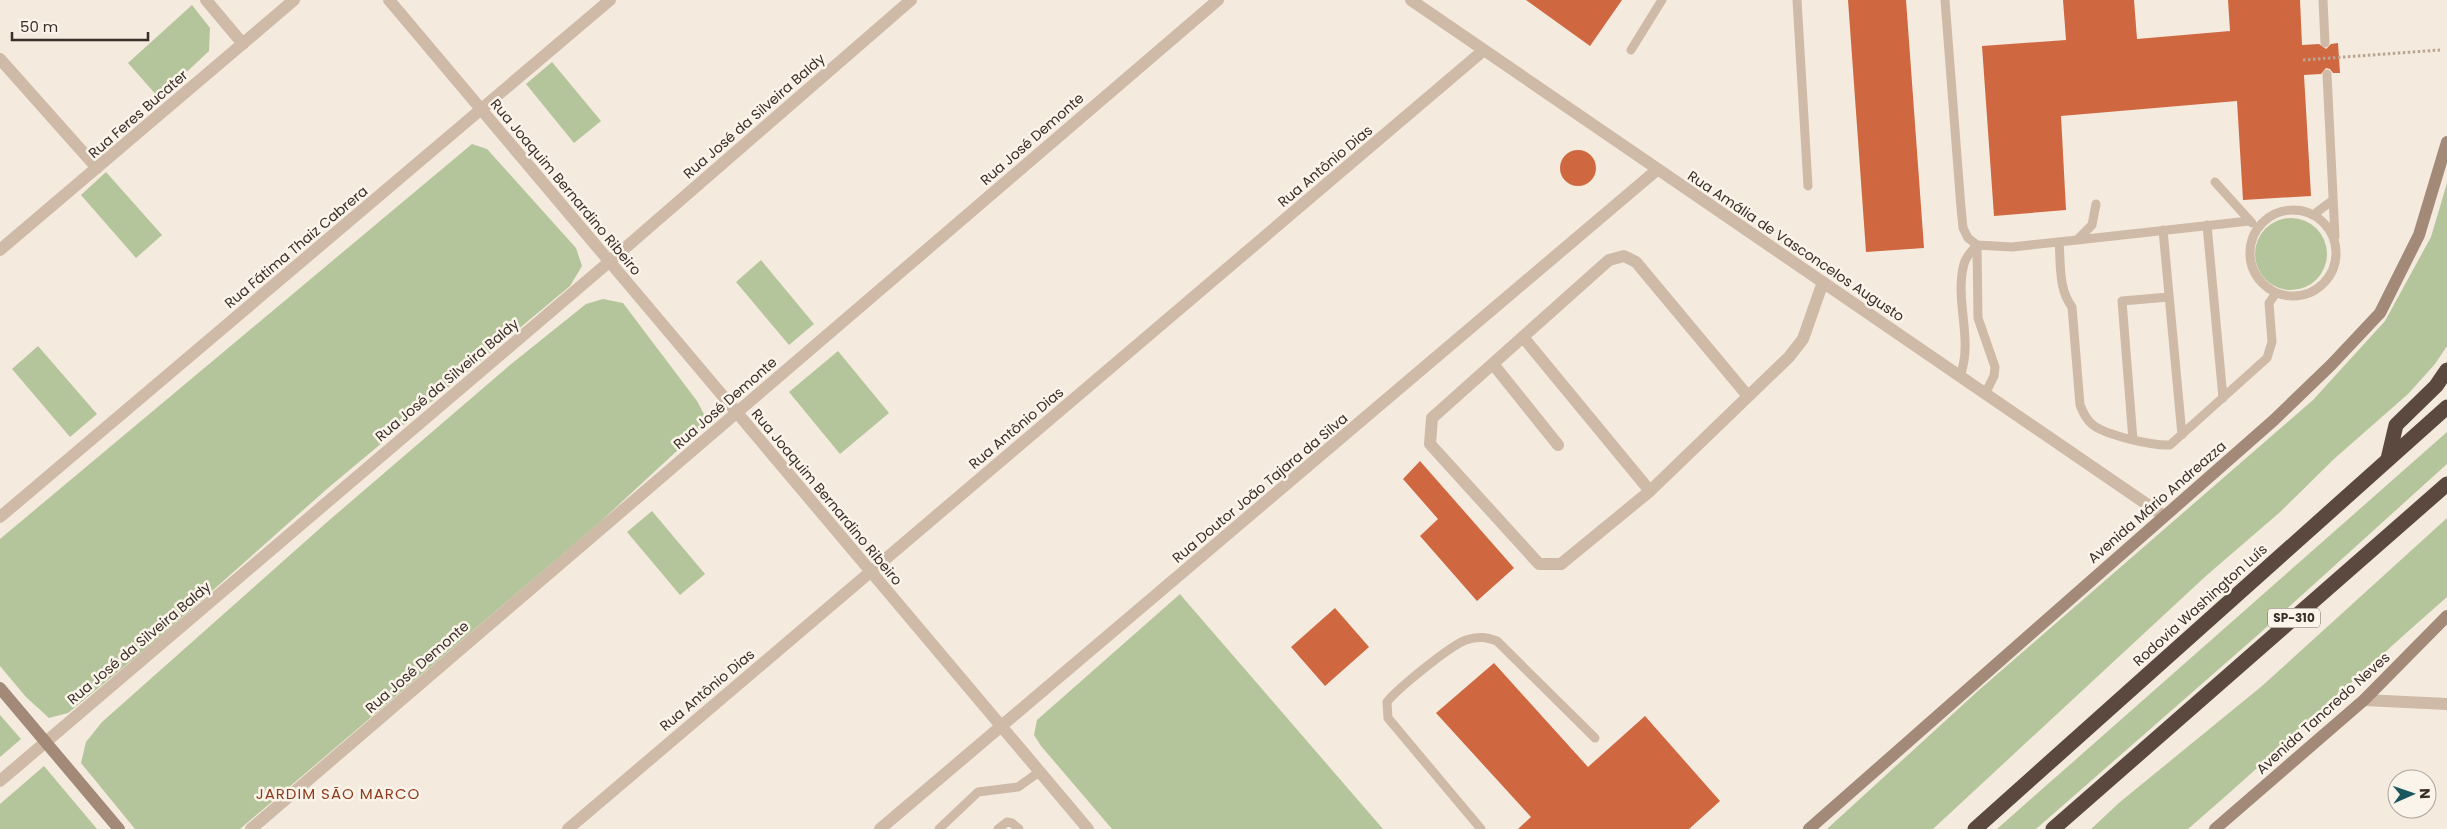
<svg xmlns="http://www.w3.org/2000/svg" width="2447" height="829" font-family="Poppins,sans-serif">
	<style>
		.green { fill: #b5c59b }
		.building { fill: #cf6840 }
		.lines { fill: none; stroke-linecap: round; stroke-linejoin: round }
		.path { stroke: #baa491; stroke-width: 3; stroke-dasharray: 2.5 2.5; stroke-linecap: butt }
		.lane { stroke: #cebaa7; stroke-width: 9 }
		.street { stroke: #cebaa7; stroke-width: 12 }
		.secondary { stroke: #a28978; stroke-width: 12 }
		.highway { stroke: #5b493f; stroke-width: 15 }
		.labels { text-anchor: middle; stroke-width: 5; stroke-linejoin: round; paint-order: stroke }
		.shield { fill: #fbf4ea; stroke: #746962; stroke-width: 1 }
		.shield-label { font-size: 12px; font-weight: bold; fill: #3a2e28 }
		.street-label { font-size: 14px; fill: #3a2e28; stroke: #fbf4ea }
		.neighbourhood-label { font-size: 15px; letter-spacing: 1px; fill: #8f3b1b; stroke: #fbf4ea }
	</style>
	<rect width="100%" height="100%" fill="#f4eadd"/>
	<!-- green -->
	<path class="green" d="M 192,5 L 210,28 L 209,51 L 159,98 L 128,63 Z
		M 552,62 L 601,121 L 574,143 L 526,84 Z
		M 472,144 L 487,149 L 576,248 L 582,266 L 570,286 L 328,488 L 159,638 L 68,713 L 49,718 L 26,697 L 0,666 L 0,539 Z
		M 106,172 L 162,235 L 136,258 L 81,195 Z
		M 2447,183 L 2447,346 L 2435,364 L 2408,394 L 2334,459 L 2279,513 L 2207,575 L 1933,829 L 1827,829 L 1979,690 L 2313,400 L 2385,321 L 2431,237 Z
		M2255 254a36 36 0 1 1 72 0a36 36 0 1 1-72 0Z
		M 761,260 L 814,324 L 789,345 L 736,282 Z
		M 603,299 L 623,303 L 697,401 L 708,422 L 598,524 L 240,829 L 135,829 L 81,763 L 86,742 L 102,722 L 326,523 L 510,365 L 586,304 Z
		M 38,346 L 97,414 L 70,437 L 12,369 Z
		M 838,351 L 889,413 L 840,454 L 789,392 Z
		M 2447,432 L 2447,464 L 2260,633 L 2036,829 L 1997,829 Z
		M 652,511 L 705,574 L 680,595 L 627,532 Z
		M 2447,518 L 2447,597 C 2360,673 2276,753 2188,829 L 2091,829 L 2120,802 L 2262,686 Z
		M 1180,594 L 1185,600 L 1383,829 L 1112,829 L 1041,746 L 1034,735 L 1037,720 Z
		M 0,715 L 21,739 L 0,757 Z
		M 44,766 L 97,829 L 0,829 L 0,804 Z"/>
	<!-- building -->
	<path class="building" d="M 1526,0 L 1622,0 L 1590,46 Z
		M 1848,0 L 1906,0 L 1924,248 L 1866,252 Z
		M 2063,0 L 2134,0 L 2137,39 L 2230,31 L 2228,0 L 2300,0 L 2302,45 L 2319,44 L 2326,49 L 2331,44 L 2338,43 L 2340,73 L 2333,73 L 2330,69 L 2326,68 L 2321,74 L 2304,75 L 2311,196 L 2243,200 L 2237,101 L 2061,116 L 2066,210 L 1994,216 L 1982,46 L 2066,40 Z
		M1560 168a18 18 0 1 1 36 0a18 18 0 1 1-36 0Z
		M 1420,461 L 1514,568 L 1477,601 L 1420,536 L 1438,519 L 1403,479 Z
		M 1335,608 L 1369,647 L 1325,686 L 1291,647 Z
		M 1494,663 L 1588,767 L 1645,716 L 1720,801 L 1689,829 L 1518,829 L 1531,817 L 1436,713 Z"/>
	<g class="lines">
		<!-- path -->
		<path class="path" d="M 2303,60 L 2440,50"/>
		<!-- lane -->
		<path class="lane" d="M 1797,0 L 1808,186
			M 1945,0 L 1961,208 L 1963,228 L 1968,238 L 1977,245 L 2012,247 L 2077,240 L 2092,225 L 2096,204
			M 2323,0 L 2325,43
			M 1631,50 L 1662,0
			M 2327,74 L 2335,237
			M 2215,182 L 2252,223
			M2250 253a43 43 0 1 1 86 0a43 43 0 1 1-86 0Z
			M 2313,215 L 2333,200
			M 2207,225 L 2223,398
			M 2163,230 L 2182,435
			M 2077,240 L 2249,221
			M 2059,242 C 2061,263 2058,289 2072,307 L 2080,405 C 2083,412 2086,420 2093,425 C 2106,435 2152,446 2170,445 L 2267,358 L 2272,342 L 2269,303 L 2276,293
			M 1977,245 L 1978,318 L 1995,367 L 1994,376 L 1985,394
			M 1960,376 C 1974,340 1954,301 1964,264 C 1966,256 1972,251 1977,245
			M 2133,440 L 2122,301 L 2169,297
			M 939,829 L 978,792 L 1018,787 L 1039,772
			M 998,829 L 1007,822 L 1012,823 L 1019,829
			M 1481,829 L 1388,718 L 1387,702 C 1397,689 1451,645 1466,640 C 1478,636 1486,637 1497,641 L 1595,738"/>
		<!-- street -->
		<path class="street" d="M 206,0 L 243,44
			M 389,0 L 1088,829
			M 1411,0 L 2164,516
			M 0,59 L 97,168
			M 0,250 L 294,0
			M 1523,337 L 1650,491
			M 1493,364 L 1558,445
			M 1747,395 L 1636,262 L 1624,256 L 1609,260 L 1432,418 L 1430,444 L 1539,564 L 1561,564 L 1650,491 L 1789,357 L 1803,339 L 1823,282
			M 0,517 L 610,0
			M 2364,700 L 2447,704
			M 0,781 L 609,262 L 911,0
			M 251,829 L 1218,0
			M 568,829 L 1484,50
			M 880,829 L 1658,169"/>
		<!-- secondary -->
		<path class="secondary" d="M 0,688 L 119,829
			M 1809,829 L 2274,420 L 2331,365 L 2380,313 L 2419,235 L 2447,142
			M 2215,829 L 2364,700 L 2447,616"/>
		<!-- highway -->
		<path class="highway" d="M 2388,459 L 2396,425 L 2436,386 L 2447,370
			M 1975,829 L 2447,407
			M 2053,829 L 2447,484"/>
	</g>
	<g class="labels">
		<!-- shield labels -->
		<rect class="shield" x="2268" y="608.5" width="52" height="19" rx="4"/>
		<g class="shield-label">
			<text x="2294" y="622">SP-310</text>
		</g>
		<!-- street labels -->
		<g class="street-label">
			<text transform="translate(138 114) rotate(-41)" y="5">Rua Feres Bucater</text>
			<text transform="translate(754 116) rotate(-41)" y="5">Rua José da Silveira Baldy</text>
			<text transform="translate(1032 139) rotate(-41)" y="5">Rua José Demonte</text>
			<text transform="translate(1325 166) rotate(-40)" y="5">Rua Antônio Dias</text>
			<text transform="translate(566 187) rotate(50)" y="5">Rua Joaquim Bernardino Ribeiro</text>
			<text transform="translate(1796 246) rotate(34)" y="5">Rua Amália de Vasconcelos Augusto</text>
			<text transform="translate(296 247) rotate(-40)" y="5">Rua Fátima Thaiz Cabrera</text>
			<text transform="translate(447 380) rotate(-40)" y="5">Rua José da Silveira Baldy</text>
			<text transform="translate(725 403) rotate(-41)" y="5">Rua José Demonte</text>
			<text transform="translate(1016 428) rotate(-40)" y="5">Rua Antônio Dias</text>
			<text transform="translate(1260 488) rotate(-40)" y="5">Rua Doutor João Tajara da Silva</text>
			<text transform="translate(827 497) rotate(50)" y="5">Rua Joaquim Bernardino Ribeiro</text>
			<text transform="translate(2157 502) rotate(-41)" y="5">Avenida Mário Andreazza</text>
			<text transform="translate(2200 605) rotate(-42)" y="5">Rodovia Washington Luís</text>
			<text transform="translate(139 643) rotate(-40)" y="5">Rua José da Silveira Baldy</text>
			<text transform="translate(417 667) rotate(-41)" y="5">Rua José Demonte</text>
			<text transform="translate(707 690) rotate(-40)" y="5">Rua Antônio Dias</text>
			<text transform="translate(2323 713) rotate(-42)" y="5">Avenida Tancredo Neves</text>
		</g>
		<!-- neighbourhood labels -->
		<g class="neighbourhood-label">
			<text x="338" y="799">JARDIM SÃO MARCO</text>
		</g>
	</g>
	<!-- north arrow -->
	<g transform="translate(2412 794) rotate(88)"><circle r="24" fill="#fbf4ea" stroke="#aea59c"/>
	<path d="M0-4L9 19L0 12L-9 19Z" fill="#1a585f"/>
	<text y="-8" font-size="14" font-weight="bold" text-anchor="middle" fill="#3a2e28">N</text>
	</g>
	<!-- scale -->
	<path d="M12 32v8h136v-8" fill="none" stroke="#3a2e28" stroke-width="2.5"/>
	<text x="20" y="32" font-size="15" fill="#3a2e28" stroke="#fbf4ea" stroke-width="4" paint-order="stroke">50 m</text>
</svg>
